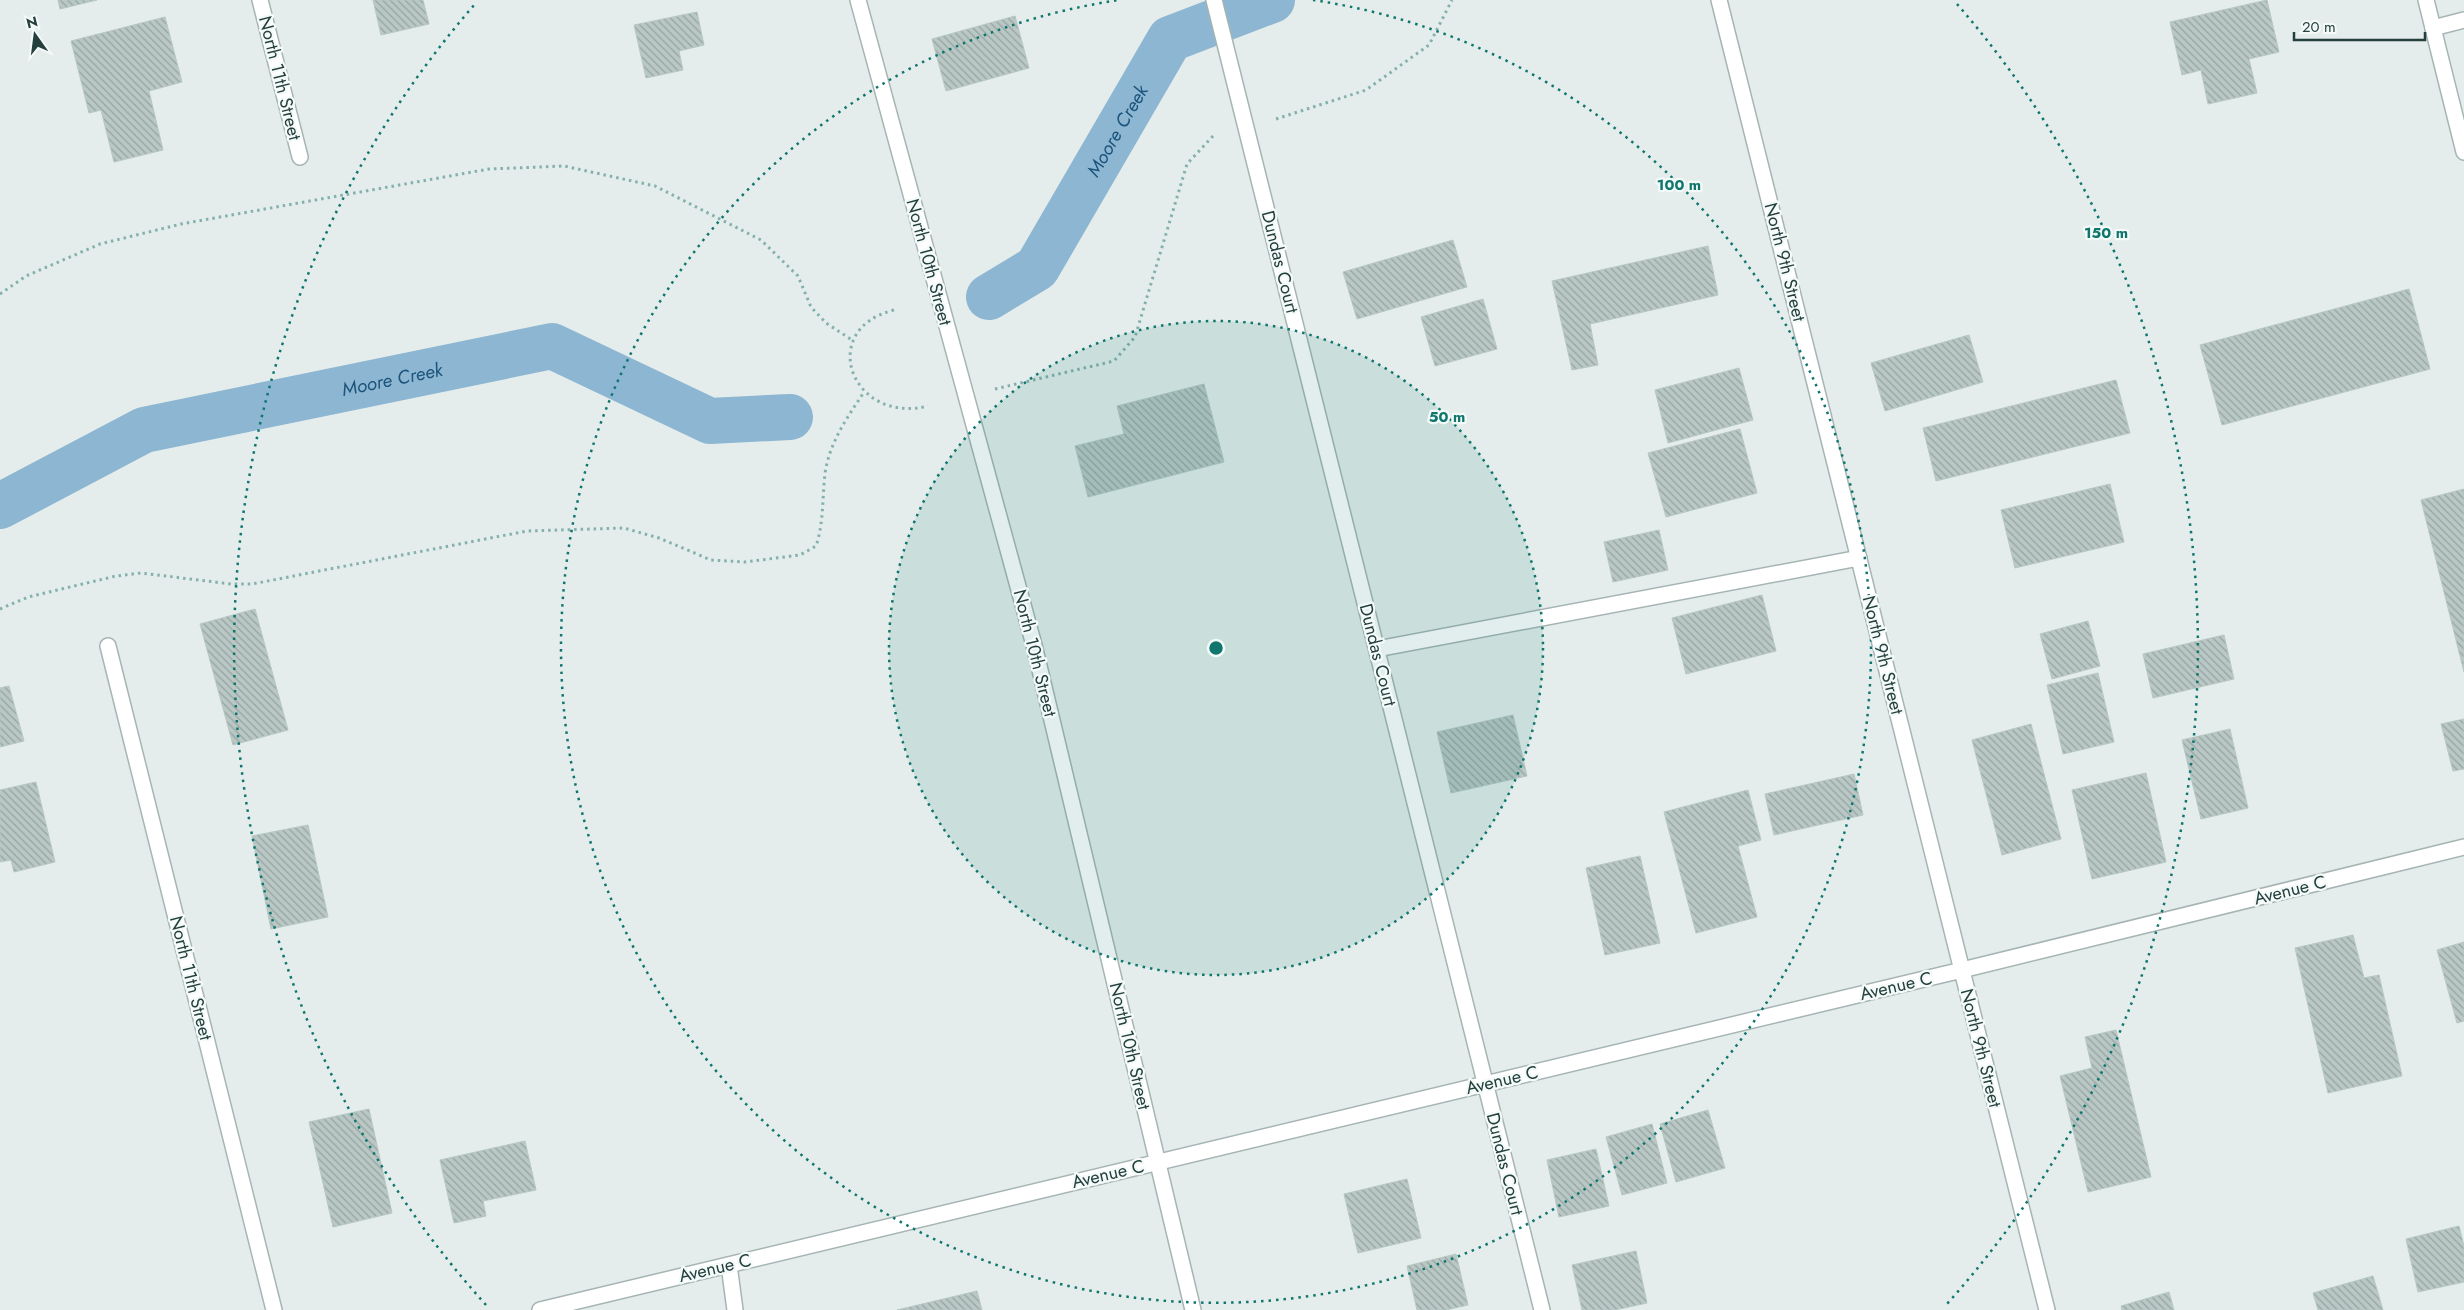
<svg xmlns="http://www.w3.org/2000/svg" width="2464" height="1310" font-family="Jost,sans-serif">
	<style>
		.lines { fill: none; stroke-linecap: round; stroke-linejoin: round }
		.canal { stroke: #8cb6d2; stroke-width: 46 }
		.building { fill: url(#building-back-hatch); stroke: #b6c7c4 }
		.service-casing { stroke: #a6b5b4; stroke-width: 18 }
		.minor-casing { stroke: #a6b5b4; stroke-width: 18 }
		.tertiary-casing { stroke: #a6b5b4; stroke-width: 18 }
		.path { stroke: #84b1ae; stroke-width: 3; stroke-dasharray: 2.5 4; stroke-linecap: butt }
		.service { stroke: #fff; stroke-width: 15 }
		.minor { stroke: #fff; stroke-width: 15 }
		.tertiary { stroke: #fff; stroke-width: 15 }
		.ring { fill: none; stroke: #0f766e; stroke-width: 2.5; stroke-dasharray: 2.5 5 }
		.labels { text-anchor: middle; stroke-width: 4.5; stroke-linejoin: round; paint-order: stroke }
		.street-label { font-size: 18px; fill: #233f3e; stroke: #f4faf8 }
		.water-label { font-size: 19px; font-style: italic; fill: #1d547b; stroke: #f4faf8 }
		.centre { fill: #0f766e; stroke: #f4faf8; stroke-width: 2.5 }
		.ring-label { font-size: 15px; text-anchor: middle; font-weight: bold; fill: #0f766e; stroke: #f4faf8; stroke-width: 4.5; stroke-linejoin: round; paint-order: stroke }
	</style>
	<defs>
		<pattern id="building-back-hatch" width="6" height="6" patternUnits="userSpaceOnUse" patternTransform="scale(1.25)"><rect width="6" height="6" fill="#b9c8c5"/><path d="M-1 5l2 2M0 0l6 6M5-1l2 2" fill="none" stroke="#96a4a1"/></pattern>
	</defs>
	<rect width="100%" height="100%" fill="#e4edeb"/>
	<g class="lines">
		<!-- canal -->
		<g class="canal">
			<path id="s1" d="M 989,297 L 1037,268 L 1170,39 L 1272,0"/>
			<path id="s2" d="M 0,506 L 144,430 L 552,346 L 710,421 L 790,417"/>
		</g>
	</g>
	<!-- building -->
	<path class="building" d="M 58,0 L 97,0 L 60,9 Z
		M 373,0 L 423,0 L 429,24 L 381,35 Z
		M 2267,0 L 2279,52 L 2249,59 L 2257,93 L 2208,104 L 2201,70 L 2182,75 L 2170,22 Z
		M 697,12 L 704,45 L 679,51 L 683,70 L 646,78 L 634,25 Z
		M 1015,16 L 1029,68 L 946,91 L 932,39 Z
		M 165,17 L 182,82 L 149,91 L 163,150 L 114,162 L 101,110 L 89,113 L 71,41 Z
		M 1453,240 L 1467,287 L 1357,319 L 1343,272 Z
		M 1708,246 L 1718,295 L 1590,324 L 1598,365 L 1572,370 L 1552,281 Z
		M 2409,289 L 2430,369 L 2222,425 L 2200,345 Z
		M 1483,299 L 1497,349 L 1435,366 L 1421,317 Z
		M 1969,335 L 1983,382 L 1885,411 L 1871,363 Z
		M 1739,368 L 1753,420 L 1668,443 L 1655,390 Z
		M 2116,380 L 2130,433 L 1936,481 L 1923,428 Z
		M 1204,384 L 1224,462 L 1088,497 L 1075,446 L 1124,434 L 1117,406 Z
		M 1740,429 L 1757,493 L 1666,517 L 1648,453 Z
		M 2110,484 L 2124,542 L 2015,568 L 2001,510 Z
		M 2464,489 L 2464,672 L 2421,500 Z
		M 1659,530 L 1668,570 L 1613,582 L 1604,542 Z
		M 1762,595 L 1776,651 L 1686,674 L 1672,618 Z
		M 255,609 L 288,730 L 233,745 L 200,624 Z
		M 2088,621 L 2100,666 L 2052,679 L 2040,634 Z
		M 2224,635 L 2234,679 L 2153,698 L 2143,654 Z
		M 2098,673 L 2114,742 L 2063,754 L 2047,685 Z
		M 9,686 L 24,741 L 0,747 L 0,688 Z
		M 1513,715 L 1527,776 L 1451,793 L 1437,732 Z
		M 2464,719 L 2464,769 L 2453,771 L 2441,724 Z
		M 2031,724 L 2061,839 L 2002,855 L 1972,740 Z
		M 2230,729 L 2248,808 L 2201,819 L 2182,740 Z
		M 2146,773 L 2166,862 L 2092,879 L 2072,790 Z
		M 1854,774 L 1863,815 L 1774,835 L 1765,794 Z
		M 36,782 L 55,862 L 14,872 L 11,860 L 0,862 L 0,790 Z
		M 1748,790 L 1761,840 L 1738,846 L 1757,917 L 1696,933 L 1664,812 Z
		M 308,825 L 328,917 L 271,929 L 252,836 Z
		M 1640,856 L 1660,943 L 1605,955 L 1586,868 Z
		M 2353,935 L 2364,978 L 2379,975 L 2402,1076 L 2328,1093 L 2295,948 Z
		M 2464,942 L 2464,1021 L 2457,1023 L 2437,950 Z
		M 2116,1030 L 2151,1177 L 2088,1192 L 2060,1076 L 2092,1068 L 2085,1037 Z
		M 369,1109 L 392,1213 L 333,1227 L 309,1122 Z
		M 1708,1110 L 1725,1168 L 1676,1182 L 1660,1124 Z
		M 1652,1124 L 1667,1183 L 1622,1195 L 1606,1137 Z
		M 525,1141 L 536,1190 L 483,1201 L 486,1216 L 454,1223 L 440,1160 Z
		M 1596,1149 L 1609,1206 L 1559,1217 L 1547,1160 Z
		M 1407,1179 L 1421,1238 L 1358,1253 L 1344,1194 Z
		M 2459,1226 L 2464,1246 L 2464,1282 L 2418,1292 L 2406,1239 Z
		M 1636,1251 L 1647,1303 L 1615,1310 L 1582,1310 L 1572,1265 Z
		M 1456,1254 L 1468,1305 L 1446,1310 L 1417,1310 L 1407,1266 Z
		M 2373,1276 L 2383,1310 L 2318,1310 L 2313,1293 Z
		M 977,1291 L 982,1310 L 897,1310 Z
		M 2169,1292 L 2174,1310 L 2122,1310 L 2121,1306 Z"/>
	<g class="lines">
		<defs>
			<path id="service" d="M 2433,28 L 2464,20
				M 1377,649 L 1859,558
				M 729,1265 L 735,1310"/>
			<path id="minor" d="M 260,0 L 300,157
				M 1214,0 L 1542,1310
				M 1719,0 L 2047,1310
				M 2426,0 L 2464,152
				M 108,646 L 274,1310
				M 540,1310 L 1962,970 L 2464,847"/>
			<path id="tertiary" d="M 858,0 L 1034,645 L 1193,1310"/>
		</defs>
		<!-- service casing -->
		<use href="#service" class="service-casing"/>
		<!-- minor casing -->
		<use href="#minor" class="minor-casing"/>
		<!-- tertiary casing -->
		<use href="#tertiary" class="tertiary-casing"/>
		<!-- path -->
		<path class="path" d="M 1276,119 L 1366,90 L 1429,45 L 1452,0
			M 0,294 L 26,276 L 100,244 L 181,224 L 489,169 L 564,166 L 655,186 L 761,240 L 798,276 L 811,307 L 826,323 L 852,340
			M 894,310 C 816,329 851,425 928,406
			M 995,389 L 1114,361 L 1135,337 L 1187,164 L 1213,136
			M 0,609 L 28,597 L 116,576 L 141,573 L 231,584 L 252,584 L 527,531 L 624,528 L 659,538 L 711,560 L 745,562 L 800,555 L 816,546 C 824,522 822,499 825,474 C 829,443 847,418 864,392"/>
		<!-- service -->
		<use href="#service" class="service"/>
		<!-- minor -->
		<use href="#minor" class="minor"/>
		<!-- tertiary -->
		<use href="#tertiary" class="tertiary"/>
	</g>
	<!-- distance rings -->
	<circle cx="1216" cy="648" r="327" fill="#0f766e" fill-opacity=".12"/>
	<g class="ring">
		<circle cx="1216" cy="648" r="327"/>
		<path d="M1313 0A655 655 0 1 1 1119 0"/>
		<path d="M486 1305A982 982 0 0 1 475 4M1957 4A982 982 0 0 1 1946 1305"/>
	</g>
	<g class="labels">
		<!-- street labels -->
		<g class="street-label">
			<text transform="translate(280 78) rotate(76)" y="6">North 11th Street</text>
			<text transform="translate(929 262) rotate(75)" y="6">North 10th Street</text>
			<text transform="translate(1280 262) rotate(76)" y="6">Dundas Court</text>
			<text transform="translate(1785 262) rotate(76)" y="6">North 9th Street</text>
			<text transform="translate(1035 653) rotate(76)" y="6">North 10th Street</text>
			<text transform="translate(1378 655) rotate(76)" y="6">Dundas Court</text>
			<text transform="translate(1883 655) rotate(76)" y="6">North 9th Street</text>
			<text transform="translate(2290 890) rotate(-14)" y="6">Avenue C</text>
			<text transform="translate(191 978) rotate(76)" y="6">North 11th Street</text>
			<text transform="translate(1896 986) rotate(-13)" y="6">Avenue C</text>
			<text transform="translate(1130 1046) rotate(77)" y="6">North 10th Street</text>
			<text transform="translate(1981 1048) rotate(76)" y="6">North 9th Street</text>
			<text transform="translate(1502 1080) rotate(-13)" y="6">Avenue C</text>
			<text transform="translate(1505 1164) rotate(76)" y="6">Dundas Court</text>
			<text transform="translate(1108 1174) rotate(-13)" y="6">Avenue C</text>
			<text transform="translate(715 1268) rotate(-13)" y="6">Avenue C</text>
		</g>
		<!-- water labels -->
		<g class="water-label">
			<text dy="7" stroke="none"><textPath href="#s1" startOffset="215">Moore Creek</textPath></text>
			<text dy="7" stroke="none"><textPath href="#s2" startOffset="416">Moore Creek</textPath></text>
		</g>
	</g>
	<circle cx="1216" cy="648" r="8" class="centre"/>
	<g class="ring-label">
		<text x="1679" y="190">100 m</text>
		<text x="2106" y="238">150 m</text>
		<text x="1447" y="422">50 m</text>
	</g>
	<!-- north arrow -->
	<g transform="translate(35 35) rotate(346)" stroke="#f4faf8" stroke-width="4" paint-order="stroke">
	<path d="M0-4L9 19L0 12L-9 19Z" fill="#233f3e"/>
	<text y="-8" font-size="14" font-weight="bold" text-anchor="middle" fill="#233f3e">N</text>
	</g>
	<!-- scale -->
	<path d="M2294 32v8h131v-8" fill="none" stroke="#233f3e" stroke-width="2.5"/>
	<text x="2302" y="32" font-size="15" fill="#233f3e" stroke="#f4faf8" stroke-width="4" paint-order="stroke">20 m</text>
</svg>
